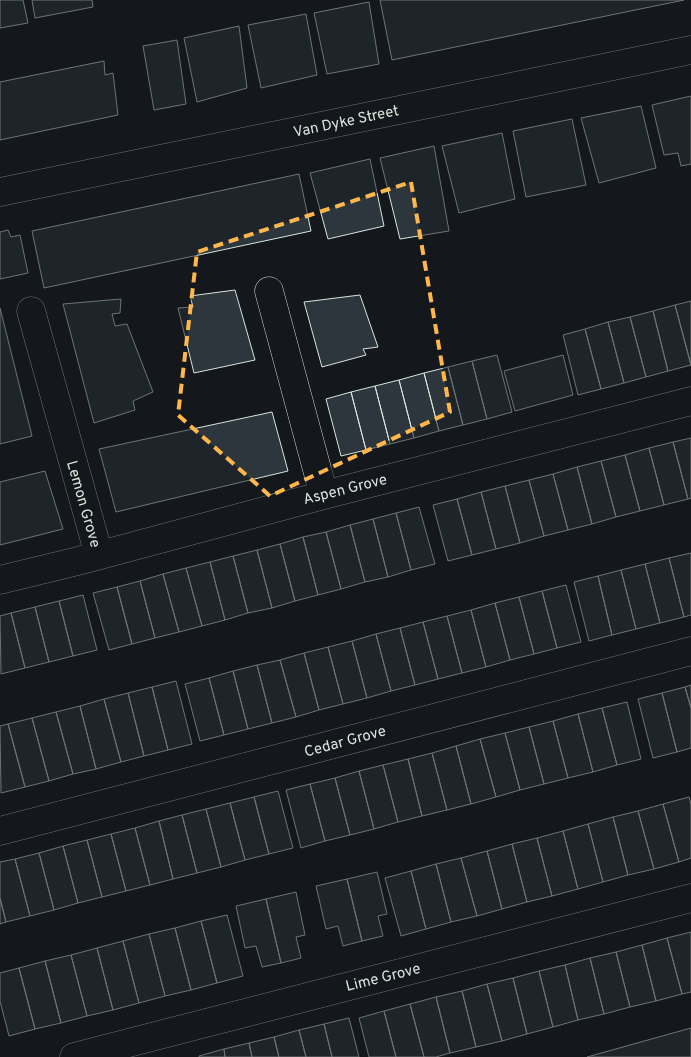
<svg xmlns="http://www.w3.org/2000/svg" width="691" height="1057" font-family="Overpass,sans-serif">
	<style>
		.building { fill: #2c363c; stroke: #d8e6dc }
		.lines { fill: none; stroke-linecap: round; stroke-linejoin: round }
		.minor-casing { stroke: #d8e6dc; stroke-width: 29 }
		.minor { stroke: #14181c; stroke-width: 28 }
		.marked { fill: none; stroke: #ffb74d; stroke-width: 4; stroke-dasharray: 10 6; stroke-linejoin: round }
		.labels { text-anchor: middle; stroke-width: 4; stroke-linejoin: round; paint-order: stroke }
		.street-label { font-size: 15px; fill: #d8e6dc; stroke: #14181c }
	</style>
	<rect width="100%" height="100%" fill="#14181c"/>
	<!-- building -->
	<path class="building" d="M 0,0 L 23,0 L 28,23 L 0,28 Z
		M 32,0 L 92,0 L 93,7 L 35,18 Z
		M 380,0 L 684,0 L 392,60 Z
		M 369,2 L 379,64 L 327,74 L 314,13 Z
		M 306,14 L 317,75 L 261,88 L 248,25 Z
		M 239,26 L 247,88 L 197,102 L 184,38 Z
		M 177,40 L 186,104 L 154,110 L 143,46 Z
		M 104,61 L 105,75 L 113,73 L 118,115 L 0,140 L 0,82 Z
		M 691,96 L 691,164 L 681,166 L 678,153 L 664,155 L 652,105 Z
		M 641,106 L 656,168 L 599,183 L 581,118 Z
		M 572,119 L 586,185 L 526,197 L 513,131 Z
		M 502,133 L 515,199 L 459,213 L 442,146 Z
		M 434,146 L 449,231 L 400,239 L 380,158 Z
		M 370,159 L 384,226 L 328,239 L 310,173 Z
		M 299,174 L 311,231 L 44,288 L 32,231 Z
		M 8,230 L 11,237 L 20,235 L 28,273 L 0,279 L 0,232 Z
		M 235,290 L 255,360 L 194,373 L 178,308 L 193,307 L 190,296 Z
		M 360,295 L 378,347 L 363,349 L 366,355 L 322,367 L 304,302 Z
		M 121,299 L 120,313 L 112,314 L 115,326 L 127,324 L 153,392 L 133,401 L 135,410 L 94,423 L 63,304 Z
		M 691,301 L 691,365 L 675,305 Z
		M 675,305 L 691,365 L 668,371 L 653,311 Z
		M 0,308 L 32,436 L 0,444 Z
		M 653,311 L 668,371 L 646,377 L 630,317 Z
		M 630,317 L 646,377 L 624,383 L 608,322 Z
		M 608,322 L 624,383 L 601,389 L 585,329 Z
		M 585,329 L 601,389 L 578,395 L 563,335 Z
		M 497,355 L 512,412 L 487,419 L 472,361 Z
		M 563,355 L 573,395 L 515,411 L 504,371 Z
		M 472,361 L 487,419 L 463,425 L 448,367 Z
		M 448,367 L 463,425 L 439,431 L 424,373 Z
		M 424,373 L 439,431 L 414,438 L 399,380 Z
		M 399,380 L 414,438 L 390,444 L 375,386 Z
		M 375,386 L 390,444 L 366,450 L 351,392 Z
		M 351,392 L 366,450 L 341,456 L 326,399 Z
		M 272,412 L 288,471 L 116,512 L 99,449 Z
		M 691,438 L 691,498 L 688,499 L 673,442 Z
		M 673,442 L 688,499 L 664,505 L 649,448 Z
		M 649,448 L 664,505 L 640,511 L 625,455 Z
		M 625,455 L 640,511 L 616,517 L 601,461 Z
		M 601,461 L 616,517 L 592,524 L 577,467 Z
		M 577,467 L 592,524 L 568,530 L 553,474 Z
		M 45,471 L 63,529 L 0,545 L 0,482 Z
		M 553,474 L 568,530 L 544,536 L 529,480 Z
		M 529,480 L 544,536 L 520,543 L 505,486 Z
		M 505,486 L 520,543 L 496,549 L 481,492 Z
		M 481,492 L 496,549 L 472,555 L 457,499 Z
		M 457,499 L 472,555 L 448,561 L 433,505 Z
		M 419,507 L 435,564 L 411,570 L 396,513 Z
		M 396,513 L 411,570 L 388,577 L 373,519 Z
		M 373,519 L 388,577 L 365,582 L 350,525 Z
		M 350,525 L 365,582 L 341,589 L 326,532 Z
		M 326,532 L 341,589 L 318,595 L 303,537 Z
		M 303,537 L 318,595 L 295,601 L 280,544 Z
		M 280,544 L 295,601 L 272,608 L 257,550 Z
		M 257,550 L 272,608 L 248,613 L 233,556 Z
		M 691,553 L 691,615 L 684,617 L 669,558 Z
		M 233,556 L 248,613 L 225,620 L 210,562 Z
		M 669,558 L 684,617 L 660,623 L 645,564 Z
		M 210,562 L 225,620 L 202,626 L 186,568 Z
		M 645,564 L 660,623 L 636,629 L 621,570 Z
		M 186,568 L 202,626 L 179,632 L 163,574 Z
		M 621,570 L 636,629 L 612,635 L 598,576 Z
		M 163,574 L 179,632 L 155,638 L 140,581 Z
		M 598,576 L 612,635 L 589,641 L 574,582 Z
		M 140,581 L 155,638 L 132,644 L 117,587 Z
		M 566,585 L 581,642 L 557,648 L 542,591 Z
		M 117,587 L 132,644 L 109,650 L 93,593 Z
		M 542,591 L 557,648 L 534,654 L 519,597 Z
		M 83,595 L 97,650 L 73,656 L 59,601 Z
		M 519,597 L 534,654 L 510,660 L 495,603 Z
		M 59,601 L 73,656 L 49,662 L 35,607 Z
		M 495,603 L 510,660 L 486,667 L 471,610 Z
		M 35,607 L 49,662 L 25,668 L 11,613 Z
		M 471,610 L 486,667 L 462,673 L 447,616 Z
		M 11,613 L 25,668 L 1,674 L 0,616 Z
		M 447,616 L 462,673 L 438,679 L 423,622 Z
		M 423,622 L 438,679 L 415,685 L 400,628 Z
		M 400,628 L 415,685 L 391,691 L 376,634 Z
		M 376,634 L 391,691 L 367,698 L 352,641 Z
		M 352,641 L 367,698 L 343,704 L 328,647 Z
		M 328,647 L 343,704 L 319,710 L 304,653 Z
		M 304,653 L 319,710 L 296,717 L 280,660 Z
		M 280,660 L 296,717 L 272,723 L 257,665 Z
		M 257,665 L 272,723 L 248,729 L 233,671 Z
		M 233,671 L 248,729 L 224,735 L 209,678 Z
		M 209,678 L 224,735 L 200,741 L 185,684 Z
		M 176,681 L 192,744 L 168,750 L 152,687 Z
		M 691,685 L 691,708 L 685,687 Z
		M 152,687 L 168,750 L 144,756 L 128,693 Z
		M 685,687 L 691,708 L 691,748 L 677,752 L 662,693 Z
		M 128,693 L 144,756 L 121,762 L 104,699 Z
		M 662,693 L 677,752 L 653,758 L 638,699 Z
		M 104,699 L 121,762 L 96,769 L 80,706 Z
		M 627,702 L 641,759 L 617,765 L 602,708 Z
		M 80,706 L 96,769 L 73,774 L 56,712 Z
		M 602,708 L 617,765 L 593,772 L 578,714 Z
		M 56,712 L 73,774 L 49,781 L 32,718 Z
		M 578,714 L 593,772 L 568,778 L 553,721 Z
		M 32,718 L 49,781 L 25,787 L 8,724 Z
		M 553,721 L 568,778 L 544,784 L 529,727 Z
		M 8,724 L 25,787 L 1,793 L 0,726 Z
		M 529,727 L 544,784 L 520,790 L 505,733 Z
		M 505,733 L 520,790 L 496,797 L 480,739 Z
		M 480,739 L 496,797 L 471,804 L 456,746 Z
		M 456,746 L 471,804 L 447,810 L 432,753 Z
		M 432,753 L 447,810 L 422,816 L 408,759 Z
		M 408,759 L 422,816 L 398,822 L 383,765 Z
		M 383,765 L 398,822 L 374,829 L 359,771 Z
		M 359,771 L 374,829 L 350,835 L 335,778 Z
		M 335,778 L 350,835 L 325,841 L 310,784 Z
		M 310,784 L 325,841 L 301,848 L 286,790 Z
		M 278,791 L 293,848 L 269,854 L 254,797 Z
		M 254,797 L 269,854 L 245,860 L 230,803 Z
		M 689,797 L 691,805 L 691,858 L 679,862 L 663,804 Z
		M 230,803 L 245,860 L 221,867 L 206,809 Z
		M 663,804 L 679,862 L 654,869 L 638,811 Z
		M 206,809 L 221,867 L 197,873 L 182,815 Z
		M 638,811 L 654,869 L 628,875 L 613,817 Z
		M 182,815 L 197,873 L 173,879 L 159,821 Z
		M 613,817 L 628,875 L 603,882 L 588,824 Z
		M 159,821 L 173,879 L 150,885 L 135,828 Z
		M 588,824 L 603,882 L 578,889 L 563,831 Z
		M 135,828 L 150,885 L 126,891 L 111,834 Z
		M 563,831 L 578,889 L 552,896 L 537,838 Z
		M 111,834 L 126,891 L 102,897 L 87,840 Z
		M 537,838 L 552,896 L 527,902 L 512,844 Z
		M 87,840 L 102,897 L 78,903 L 63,846 Z
		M 512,844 L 527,902 L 502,909 L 487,851 Z
		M 63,846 L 78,903 L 54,910 L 39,853 Z
		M 487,851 L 502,909 L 477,916 L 461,858 Z
		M 39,853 L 54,910 L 30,916 L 15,859 Z
		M 461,858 L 477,916 L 451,922 L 436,864 Z
		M 15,859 L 30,916 L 6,922 L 0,898 L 0,862 Z
		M 436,864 L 451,922 L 426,929 L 411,871 Z
		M 411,871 L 426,929 L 401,936 L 385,878 Z
		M 377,872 L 387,914 L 378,916 L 383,936 L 362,941 L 347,879 Z
		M 347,879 L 362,941 L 343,946 L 338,926 L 326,929 L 316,886 Z
		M 296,892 L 305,935 L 296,937 L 301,958 L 281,963 L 266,899 Z
		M 0,898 L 6,922 L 0,924 Z
		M 266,899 L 281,963 L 262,967 L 256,946 L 245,948 L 236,906 Z
		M 227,915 L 243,976 L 217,983 L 201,921 Z
		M 201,921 L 217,983 L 191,990 L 175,928 Z
		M 175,928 L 191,990 L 165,996 L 149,934 Z
		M 691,932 L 691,992 L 682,994 L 667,938 Z
		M 149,934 L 165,996 L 139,1003 L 123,941 Z
		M 667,938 L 682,994 L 656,1001 L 642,945 Z
		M 123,941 L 139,1003 L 113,1010 L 97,948 Z
		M 642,945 L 656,1001 L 630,1007 L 616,952 Z
		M 97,948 L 113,1010 L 87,1016 L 71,955 Z
		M 616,952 L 630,1007 L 604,1014 L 590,958 Z
		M 71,955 L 87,1016 L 61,1023 L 45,961 Z
		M 590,958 L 604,1014 L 578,1020 L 565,965 Z
		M 45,961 L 61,1023 L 35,1029 L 19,968 Z
		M 565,965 L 578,1020 L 553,1027 L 539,971 Z
		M 19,968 L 35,1029 L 9,1036 L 0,1001 L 0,973 Z
		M 539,971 L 553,1027 L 527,1034 L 513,978 Z
		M 513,978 L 527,1034 L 502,1041 L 487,984 Z
		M 487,984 L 502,1041 L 476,1047 L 462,991 Z
		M 462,991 L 476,1047 L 450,1053 L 436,997 Z
		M 436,997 L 450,1053 L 436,1057 L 424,1057 L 410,1004 Z
		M 410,1004 L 424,1057 L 396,1057 L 384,1011 Z
		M 384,1011 L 396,1057 L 369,1057 L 359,1018 Z
		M 349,1018 L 359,1057 L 332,1057 L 324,1024 Z
		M 324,1024 L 332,1057 L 306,1057 L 299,1030 Z
		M 691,1028 L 691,1057 L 587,1057 Z
		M 299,1030 L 306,1057 L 279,1057 L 274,1037 Z
		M 274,1037 L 279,1057 L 252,1057 L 249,1043 Z
		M 249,1043 L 252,1057 L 225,1057 L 224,1049 Z
		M 224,1049 L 225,1057 L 199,1057 L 199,1056 Z"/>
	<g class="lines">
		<defs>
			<path id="minor" d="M 0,192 L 691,50
				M 269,291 L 324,495
				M 31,311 L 99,555
				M 0,580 L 78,561 L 324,495 L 691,401
				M 0,831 L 691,651
				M 74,1057 L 691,898"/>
		</defs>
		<!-- minor casing -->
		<use href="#minor" class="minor-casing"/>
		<!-- minor -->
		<use href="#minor" class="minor"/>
	</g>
	<!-- marked area -->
	<path d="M0 0H691V1057H0ZM 411,182 L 450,412 L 270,496 L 178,415 L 197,252 Z" fill="#14181c" fill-opacity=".55" fill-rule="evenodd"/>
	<path class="marked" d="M 411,182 L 450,412 L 270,496 L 178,415 L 197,252 Z"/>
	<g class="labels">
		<!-- street labels -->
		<g class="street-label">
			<text transform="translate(346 121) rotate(-12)" y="5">Van Dyke Street</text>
			<text transform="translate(345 489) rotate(-14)" y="5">Aspen Grove</text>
			<text transform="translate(84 504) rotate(74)" y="5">Lemon Grove</text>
			<text transform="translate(345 741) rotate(-15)" y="5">Cedar Grove</text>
			<text transform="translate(383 977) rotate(-14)" y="5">Lime Grove</text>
		</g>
	</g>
</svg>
